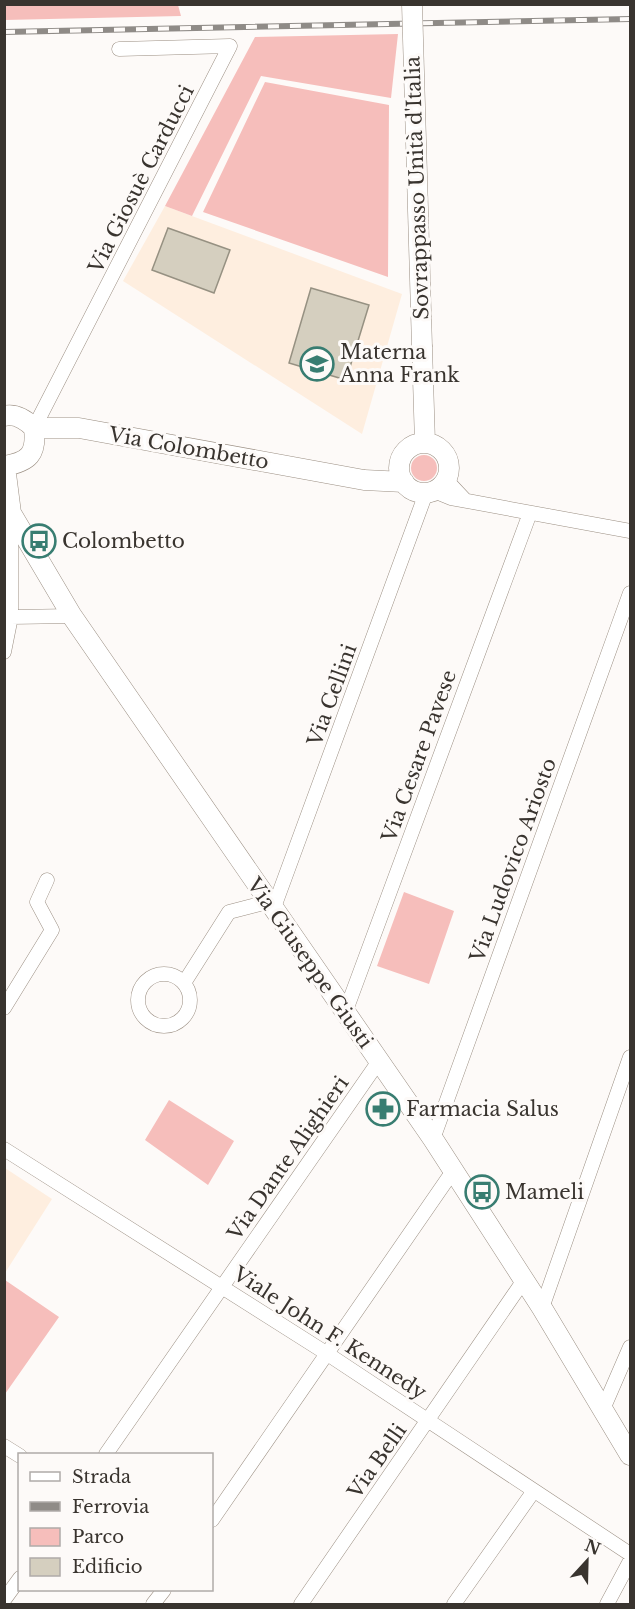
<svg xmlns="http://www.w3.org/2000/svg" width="635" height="1609" font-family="'Libre Baskerville',serif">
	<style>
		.built { fill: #feeedf }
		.green { fill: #f6bebb }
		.building { fill: #d5cfbf; stroke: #969182; stroke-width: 1.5 }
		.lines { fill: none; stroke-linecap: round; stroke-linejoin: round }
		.street-casing { stroke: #9b8f83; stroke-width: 15 }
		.secondary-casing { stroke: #9b8f83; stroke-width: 21 }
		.street { stroke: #fff; stroke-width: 14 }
		.secondary { stroke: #fff; stroke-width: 20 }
		.rail-casing { stroke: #8f8b87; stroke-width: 6 }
		.rail { stroke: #fdfaf8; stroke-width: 4; stroke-dasharray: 11; stroke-linecap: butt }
		.secondary-bridge-casing { stroke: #9b8f83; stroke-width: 21; stroke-linecap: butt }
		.secondary-bridge { stroke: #fff; stroke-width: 20 }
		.labels { text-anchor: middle; stroke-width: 6; stroke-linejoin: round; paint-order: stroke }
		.street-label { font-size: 20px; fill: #39342f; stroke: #fdfaf8 }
		.poi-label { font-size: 20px; fill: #39342f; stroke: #fdfaf8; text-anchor: start }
	</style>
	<rect width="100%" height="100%" fill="#fdfaf8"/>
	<!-- built -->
	<path class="built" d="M 165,206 L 402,294 L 362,434 L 123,281 Z
		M 5,1168 L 52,1199 L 5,1273 Z"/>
	<!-- green -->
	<path class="green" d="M 4,5 L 178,5 L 181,16 L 5,20 Z
		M 398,34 L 391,98 L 261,76 L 192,216 L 165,206 L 255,37 Z
		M 265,82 L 389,105 L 388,277 L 203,212 Z
		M411 468a13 13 0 1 1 26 0a13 13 0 1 1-26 0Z
		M 404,892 L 454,911 L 429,984 L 377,966 Z
		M 169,1100 L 234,1141 L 208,1185 L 145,1140 Z
		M 5,1280 L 59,1317 L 5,1394 Z"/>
	<!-- building -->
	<path class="building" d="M 168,228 L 230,250 L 214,293 L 152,270 Z
		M 311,288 L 369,305 L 346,380 L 289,363 Z"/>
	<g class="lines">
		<defs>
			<path id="street" d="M 34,428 L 230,46 L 119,49
				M 448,474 L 450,484 L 465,500
				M 434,491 L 451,498 L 630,531
				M 11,617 L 72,616
				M 4,652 L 11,617 L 11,515
				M 273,910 L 426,493
				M138 1000a26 26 0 1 1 52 0a26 26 0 1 1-52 0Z
				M 184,983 L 229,912 L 268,902
				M 4,1008 L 52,930 L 37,902 L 47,880
				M 345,1013 L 530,513
				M 433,1139 L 630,593
				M 4,1149 L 326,1353 L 630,1554
				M 542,1308 L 630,1057
				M 604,1407 L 630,1347
				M 4,1446 L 20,1456
				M 106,1454 L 379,1061
				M 212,1520 L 453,1171
				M 4,1600 L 20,1578
				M 153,1604 L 164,1590
				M 301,1604 L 524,1280
				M 454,1604 L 533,1492
				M 607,1604 L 630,1561"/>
			<path id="secondary" d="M 422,347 L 425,443
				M 4,416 C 16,413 26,420 34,428 C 37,454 29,462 4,466
				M 34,428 L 79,428 L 364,480 L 404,482
				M399 468a25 25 0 1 1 50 0a25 25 0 1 1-50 0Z
				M 5,466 L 11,513 L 72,616 L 433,1139 L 542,1308 L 630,1455"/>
		</defs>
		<!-- street casing -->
		<use href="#street" class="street-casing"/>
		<!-- secondary casing -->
		<use href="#secondary" class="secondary-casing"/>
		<!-- street -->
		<use href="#street" class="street"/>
		<!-- secondary -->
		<use href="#secondary" class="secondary"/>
		<defs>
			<path id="rail" d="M 4,32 L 630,19"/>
		</defs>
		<!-- rail casing -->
		<use href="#rail" class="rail-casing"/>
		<!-- rail -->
		<use href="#rail" class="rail"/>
		<defs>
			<path id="secondary-bridge" d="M 412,4 L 422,347"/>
		</defs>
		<!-- secondary-bridge casing -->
		<use href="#secondary-bridge" class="secondary-bridge-casing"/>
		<!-- secondary-bridge -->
		<use href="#secondary-bridge" class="secondary-bridge"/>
	</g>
	<!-- icons -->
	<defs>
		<symbol id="school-ring" viewBox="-11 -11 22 22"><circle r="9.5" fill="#fdfaf8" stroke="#387d71" stroke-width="1.5"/><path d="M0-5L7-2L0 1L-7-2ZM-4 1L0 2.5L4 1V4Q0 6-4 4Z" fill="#387d71"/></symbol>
		<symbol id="bus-ring" viewBox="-11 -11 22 22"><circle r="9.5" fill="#fdfaf8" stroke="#387d71" stroke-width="1.5"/><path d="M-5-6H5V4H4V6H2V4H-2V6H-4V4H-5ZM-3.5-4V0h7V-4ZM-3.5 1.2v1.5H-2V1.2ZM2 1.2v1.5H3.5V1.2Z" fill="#387d71"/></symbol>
		<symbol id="pharmacy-ring" viewBox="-11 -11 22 22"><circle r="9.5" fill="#fdfaf8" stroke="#387d71" stroke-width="1.5"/><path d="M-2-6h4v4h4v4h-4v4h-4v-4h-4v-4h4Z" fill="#387d71"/></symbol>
	</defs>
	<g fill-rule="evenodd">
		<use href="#school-ring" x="298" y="345" width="38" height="38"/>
		<use href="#bus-ring" x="20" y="522" width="38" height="38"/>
		<use href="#pharmacy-ring" x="364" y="1090" width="38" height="38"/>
		<use href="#bus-ring" x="463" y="1173" width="38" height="38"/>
	</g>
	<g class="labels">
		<!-- street labels -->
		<g class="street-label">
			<text transform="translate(141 179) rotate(-63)" y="7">Via Giosuè Carducci</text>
			<text transform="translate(417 188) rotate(-92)" y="7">Sovrappasso Unità d'Italia</text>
			<text transform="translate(189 448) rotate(10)" y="7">Via Colombetto</text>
			<text transform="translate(332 695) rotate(-70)" y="7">Via Cellini</text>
			<text transform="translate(419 756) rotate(-70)" y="7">Via Cesare Pavese</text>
			<text transform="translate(513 860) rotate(-70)" y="7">Via Ludovico Ariosto</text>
			<text transform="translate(310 963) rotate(55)" y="7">Via Giuseppe Giusti</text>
			<text transform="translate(288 1158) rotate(-55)" y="7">Via Dante Alighieri</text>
			<text transform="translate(330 1333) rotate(33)" y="7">Viale John F. Kennedy</text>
			<text transform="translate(377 1461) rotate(-55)" y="7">Via Belli</text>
		</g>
		<!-- poi labels -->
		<g class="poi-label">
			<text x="340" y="359">Materna<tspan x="340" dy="23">Anna Frank</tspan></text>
			<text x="62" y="548">Colombetto</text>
			<text x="406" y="1116">Farmacia Salus</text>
			<text x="505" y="1199">Mameli</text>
		</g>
	</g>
	<!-- border -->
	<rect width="635" height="1609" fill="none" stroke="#39342f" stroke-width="12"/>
	<!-- legend -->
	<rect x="18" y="1453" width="195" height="138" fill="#fdfaf8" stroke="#afaba8" stroke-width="1.5"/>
	<rect x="30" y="1472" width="30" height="9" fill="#ffffff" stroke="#afaba8" stroke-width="1.5"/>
	<text x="72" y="1483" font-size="18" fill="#39342f">Strada</text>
	<rect x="30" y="1502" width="30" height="9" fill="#8f8b87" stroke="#afaba8" stroke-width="1.5"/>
	<text x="72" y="1513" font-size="18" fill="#39342f">Ferrovia</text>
	<rect x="30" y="1528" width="30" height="18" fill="#f6bebb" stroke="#afaba8" stroke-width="1.5"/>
	<text x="72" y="1543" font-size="18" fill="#39342f">Parco</text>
	<rect x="30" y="1558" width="30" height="18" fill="#d5cfbf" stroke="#afaba8" stroke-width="1.5"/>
	<text x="72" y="1573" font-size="18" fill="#39342f">Edificio</text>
	<!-- north arrow -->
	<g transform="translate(587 1561) rotate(22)" stroke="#fdfaf8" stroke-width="4.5" paint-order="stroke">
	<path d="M0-4.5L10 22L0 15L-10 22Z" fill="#39342f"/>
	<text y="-9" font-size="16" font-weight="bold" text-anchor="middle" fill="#39342f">N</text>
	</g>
</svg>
